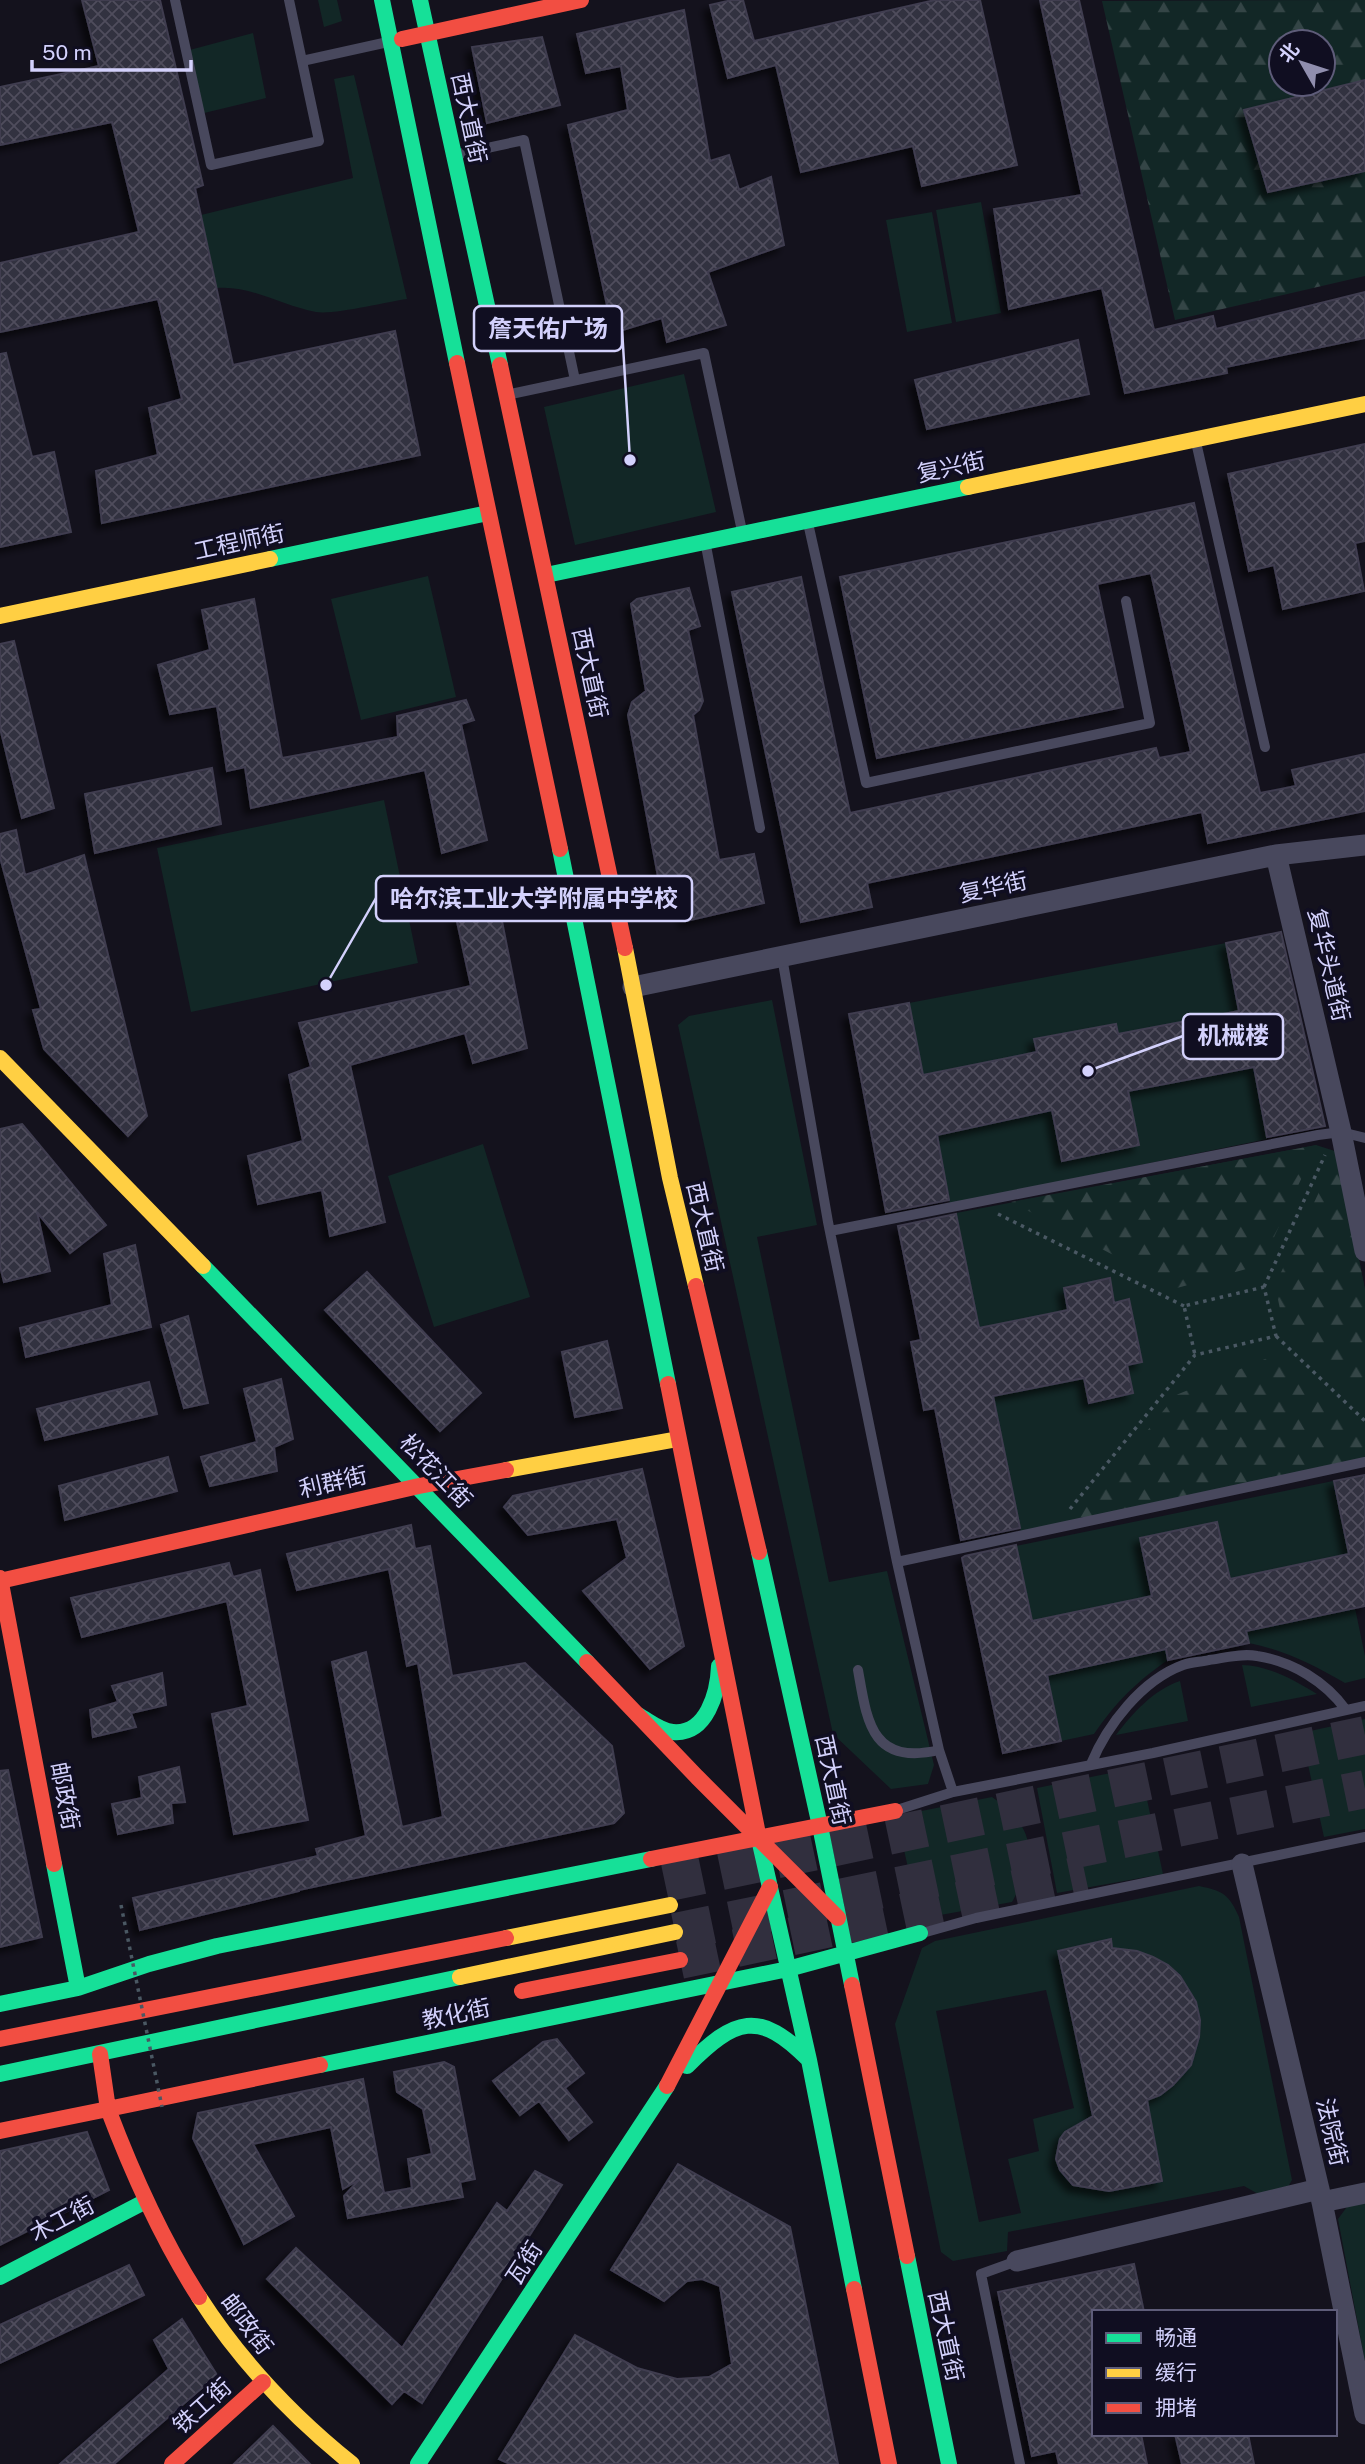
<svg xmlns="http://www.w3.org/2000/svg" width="1365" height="2464" font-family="'Public Sans','Noto Sans SC',sans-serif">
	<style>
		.green { fill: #122726; fill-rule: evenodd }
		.forest { fill: url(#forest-firs); fill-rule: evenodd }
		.building { fill: url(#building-cross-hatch); stroke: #3f3d50; stroke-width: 2; filter: url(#shadow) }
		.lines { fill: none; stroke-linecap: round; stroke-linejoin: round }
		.highway-tunnel { stroke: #312f3e; stroke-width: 38; stroke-dasharray: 38 19; stroke-linecap: butt }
		.path { stroke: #4a5863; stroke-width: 3.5; stroke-dasharray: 3.5 5; stroke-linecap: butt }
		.lane { stroke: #48485d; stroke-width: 10 }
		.street { stroke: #48485d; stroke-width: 21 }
		.fast { stroke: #16e098; stroke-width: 16 }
		.slow { stroke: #ffcf43; stroke-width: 16 }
		.jam { stroke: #f24e42; stroke-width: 16 }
		.path-bridge { stroke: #4a5863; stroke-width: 3.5; stroke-dasharray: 3.5 5; stroke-linecap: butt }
		.labels { text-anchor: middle; stroke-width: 7; stroke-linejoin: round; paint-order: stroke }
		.street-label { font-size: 23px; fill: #d3d1fc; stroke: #100e21 }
		.leader { fill: none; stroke: #d3d1fc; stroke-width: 2.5 }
		.callout-dot { fill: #d3d1fc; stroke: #100e21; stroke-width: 2.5 }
		.callout { fill: #100e21; stroke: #d3d1fc; stroke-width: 2.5 }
		.callout-label { font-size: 24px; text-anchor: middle; font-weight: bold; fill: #d3d1fc }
	</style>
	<defs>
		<pattern id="forest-firs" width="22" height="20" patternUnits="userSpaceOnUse" patternTransform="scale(1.75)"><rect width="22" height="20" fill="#122726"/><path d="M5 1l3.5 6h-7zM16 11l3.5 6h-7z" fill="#344546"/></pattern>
		<pattern id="building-cross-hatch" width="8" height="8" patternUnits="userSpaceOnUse" patternTransform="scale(1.75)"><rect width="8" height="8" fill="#32303f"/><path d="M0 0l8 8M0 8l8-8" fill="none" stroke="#4f4d5c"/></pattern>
		<filter id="shadow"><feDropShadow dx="-6" dy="6" stdDeviation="3.5" flood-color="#0009"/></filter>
	</defs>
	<rect width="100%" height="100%" fill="#14121d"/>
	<!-- green -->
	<path class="green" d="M 318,0 L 337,0 L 342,21 L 324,27 Z
		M 253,33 L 266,98 L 200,114 L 186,51 Z
		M 354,75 L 407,299 C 386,302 334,315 316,312 C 282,306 251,285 217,288 L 201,215 L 353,178 L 334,79 Z
		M 981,202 L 1001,313 L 956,322 L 936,210 Z
		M 932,212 L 952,323 L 907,332 L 886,220 Z
		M 684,374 L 716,512 L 575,545 L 544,407 Z
		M 428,576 L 456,697 L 361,720 L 331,599 Z
		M 384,800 L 418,963 L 191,1012 L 157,848 Z
		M 1226,943 L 1239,1011 L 1118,1034 L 1116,1024 L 1035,1039 L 1037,1052 L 923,1075 L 909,1003 Z
		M 772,1000 L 817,1225 L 757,1237 L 829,1582 L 887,1571 L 934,1765 L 928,1784 L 891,1789 L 833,1734 L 678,1025 L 689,1016 Z
		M 1254,1067 L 1267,1139 L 950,1204 L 937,1135 L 1052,1110 L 1062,1161 L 1128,1091 Z
		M 483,1144 L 530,1297 L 434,1327 L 388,1176 Z
		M 1316,1145 L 1338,1152 L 1365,1290 L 1365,1457 L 1021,1533 L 990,1385 L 1010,1393 L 1084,1378 L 1089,1402 L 1133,1393 L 1127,1365 L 1142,1362 L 1129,1300 L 1114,1303 L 1109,1278 L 1064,1288 L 1068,1310 L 994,1325 L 981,1340 L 956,1213 Z
		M 1333,1481 L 1349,1554 L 1230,1579 L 1217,1522 L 1140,1538 L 1152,1596 L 1032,1621 L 1016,1546 Z
		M 1355,1608 L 1365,1656 L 1365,1678 L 1345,1683 C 1314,1665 1284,1650 1249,1643 L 1246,1631 Z
		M 1166,1649 L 1168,1660 C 1136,1682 1116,1702 1094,1734 L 1061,1741 L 1047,1675 Z
		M 1242,1665 C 1270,1666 1294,1680 1317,1694 L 1251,1707 Z
		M 1180,1681 L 1188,1721 L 1116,1735 C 1133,1713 1153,1690 1180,1681 Z
		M 1365,1719 L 1365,1829 L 1324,1837 L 1301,1733 Z
		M 1140,1767 L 1163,1874 L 1057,1893 L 1037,1788 Z
		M 992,1797 C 1036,1827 1038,1857 1012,1902 L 924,1918 L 918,1914 L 898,1822 L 901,1815 Z
		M 1199,1886 C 1223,1891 1229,1894 1239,1917 L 1292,2180 L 1285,2192 L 1269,2200 L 1244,2186 L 1008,2232 L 1007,2251 L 953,2261 L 941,2252 L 895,2024 L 922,1948 L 935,1941 ZM 1046,1990 L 1074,2108 L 1033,2119 L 1039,2151 L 1008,2159 L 1021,2213 L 979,2222 L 936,2011 Z
		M 1365,2198 L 1365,2362 L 1338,2219 L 1352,2200 Z"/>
	<!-- forest -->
	<path class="forest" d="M 1365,0 L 1365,276 L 1175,320 L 1102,1 ZM 1281,42 L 1323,42 L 1323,84 L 1281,84 Z
		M 1317,1145 L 1261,1265 L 1177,1288 L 1011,1202 Z
		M 1338,1152 L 1365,1290 L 1365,1409 L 1285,1333 L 1275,1285 Z
		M 1280,1353 L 1365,1433 L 1365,1457 L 1073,1523 L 1176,1395 Z"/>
	<!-- building -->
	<path class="building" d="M 82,0 L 160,0 L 203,185 L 195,188 L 233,365 L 395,331 L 420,455 L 102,523 L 96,471 L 158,455 L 149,408 L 182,399 L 158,299 L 0,332 L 0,263 L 139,232 L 112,122 L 0,145 L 0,87 L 99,66 Z
		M 732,0 L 743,0 L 754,41 L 935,0 L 980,0 L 1017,165 L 922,186 L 913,146 L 801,172 L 776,65 L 728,78 L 710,5 Z
		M 1040,0 L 1079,0 L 1154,330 L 1213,316 L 1216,329 L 1365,292 L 1365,338 L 1226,367 L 1227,373 L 1125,393 L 1102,288 L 1009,309 L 994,209 L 1082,195 Z
		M 684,10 L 710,161 L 729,155 L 739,190 L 771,177 L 784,245 L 708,272 L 726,325 L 667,342 L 662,318 L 613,333 L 568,125 L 628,110 L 621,66 L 586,73 L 577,34 Z
		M 542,37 L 560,105 L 487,123 L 472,47 Z
		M 1365,80 L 1365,171 L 1268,192 L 1244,110 Z
		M 1078,340 L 1089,394 L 927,429 L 915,380 Z
		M 6,353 L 32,457 L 54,452 L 71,532 L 0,547 L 0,354 Z
		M 1365,444 L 1365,541 L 1355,543 L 1364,591 L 1283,609 L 1274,565 L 1249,571 L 1228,474 Z
		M 1194,503 L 1260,793 L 1296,786 L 1292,770 L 1365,754 L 1365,811 L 1208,843 L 1202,812 L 867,883 L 872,907 L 801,922 L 732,592 L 801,577 L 850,813 L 1156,748 L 1159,758 L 1191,752 L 1151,573 L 1097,584 L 1123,707 L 877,758 L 840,577 Z
		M 689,588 L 700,626 L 688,630 L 703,701 L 699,710 L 693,715 L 719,860 L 754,854 L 764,903 L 686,921 L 681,898 L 671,897 L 663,893 L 659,882 L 628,715 L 632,702 L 646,691 L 631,604 L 637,599 Z
		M 254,599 L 282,758 L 398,737 L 397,716 L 466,700 L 474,720 L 461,724 L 487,840 L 442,853 L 425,770 L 251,808 L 245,767 L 227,771 L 217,706 L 170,714 L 158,665 L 210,650 L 202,610 Z
		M 14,641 L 54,808 L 22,818 L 0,728 L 0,644 Z
		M 212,768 L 221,824 L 95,853 L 85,794 Z
		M 16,830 L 25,875 L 84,855 L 147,1116 L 128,1136 L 44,1049 L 33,1010 L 41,1009 L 0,857 L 0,834 Z
		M 499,906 L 527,1048 L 473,1063 L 465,1033 L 350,1065 L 385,1222 L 330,1236 L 322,1190 L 258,1204 L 248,1156 L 303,1141 L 289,1075 L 311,1067 L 299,1023 L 471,986 L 456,917 Z
		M 1281,932 L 1325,1126 L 1267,1137 L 1254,1067 L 1128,1091 L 1139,1145 L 1062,1161 L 1052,1110 L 937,1135 L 949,1200 L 886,1212 L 849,1014 L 909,1003 L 923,1075 L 1037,1052 L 1034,1039 L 1116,1024 L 1118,1034 L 1239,1011 L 1226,943 Z
		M 22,1124 L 106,1225 L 70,1253 L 37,1212 L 50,1271 L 4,1282 L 0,1266 L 0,1129 Z
		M 956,1214 L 979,1328 L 1068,1310 L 1064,1288 L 1110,1278 L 1114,1303 L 1129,1299 L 1142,1362 L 1127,1365 L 1133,1393 L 1089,1403 L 1084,1378 L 993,1396 L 1020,1528 L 961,1540 L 935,1408 L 924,1410 L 911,1342 L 921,1340 L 898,1226 Z
		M 135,1245 L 151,1327 L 26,1357 L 20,1328 L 112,1305 L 104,1254 Z
		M 367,1272 L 481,1393 L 440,1431 L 325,1310 Z
		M 188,1316 L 208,1403 L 184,1408 L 161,1325 Z
		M 607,1341 L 622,1408 L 575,1417 L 562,1352 Z
		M 281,1379 L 293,1439 L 274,1447 L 277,1471 L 210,1486 L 201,1457 L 257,1442 L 244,1389 Z
		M 149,1382 L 157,1414 L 45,1440 L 37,1409 Z
		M 168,1457 L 177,1491 L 65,1520 L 59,1486 Z
		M 642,1469 L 684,1646 L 650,1669 L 583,1591 L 627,1558 L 617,1519 L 528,1535 L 504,1507 L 513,1496 Z
		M 1365,1475 L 1365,1606 L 1246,1631 L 1249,1643 L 1168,1660 L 1166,1649 L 1047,1675 L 1061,1741 L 1003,1753 L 962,1558 L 965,1556 L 1016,1545 L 1032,1621 L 1152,1596 L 1140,1538 L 1217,1522 L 1230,1579 L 1349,1554 L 1334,1481 Z
		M 411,1525 L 415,1549 L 430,1546 L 452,1676 L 525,1663 L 612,1746 L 624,1813 L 614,1823 L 299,1890 L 299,1891 L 140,1930 L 133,1898 L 318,1856 L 316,1849 L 366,1836 L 332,1662 L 366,1652 L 402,1827 L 443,1817 L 418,1663 L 407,1666 L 389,1569 L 297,1590 L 287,1554 Z
		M 229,1563 L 233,1577 L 260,1570 L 308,1820 L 234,1834 L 212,1714 L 248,1706 L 227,1601 L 82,1637 L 71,1598 Z
		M 162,1673 L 166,1705 L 131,1713 L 136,1727 L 93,1737 L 90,1710 L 118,1702 L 112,1686 Z
		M 179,1767 L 185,1802 L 171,1803 L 173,1823 L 118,1834 L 112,1804 L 142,1798 L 139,1777 Z
		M 8,1770 L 42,1937 L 0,1947 L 0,1771 Z
		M 1111,1939 L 1112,1948 L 1137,1951 L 1153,1957 L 1168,1965 L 1180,1976 L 1196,2002 L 1200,2020 L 1199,2037 L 1191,2065 L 1173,2085 L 1160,2095 L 1147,2100 L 1162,2181 L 1109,2191 L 1073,2185 L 1060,2170 L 1056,2159 L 1060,2139 L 1065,2132 L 1093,2116 L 1058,1951 Z
		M 557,2039 L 584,2073 L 565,2088 L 592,2122 L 569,2140 L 539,2101 L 520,2115 L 493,2081 L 543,2042 Z
		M 444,2062 L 454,2067 L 475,2179 L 460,2182 L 463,2197 L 348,2218 L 344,2196 L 359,2180 L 343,2189 L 331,2127 L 253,2144 L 294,2216 L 244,2244 L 193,2138 L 198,2113 L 363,2079 L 384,2193 L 412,2188 L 408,2159 L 432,2154 L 423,2109 L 397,2092 L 394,2072 Z
		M 87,2132 L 109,2190 L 0,2245 L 0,2151 Z
		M 678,2164 L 790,2227 L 838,2464 L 510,2464 L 499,2459 L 575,2335 L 637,2368 L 677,2379 L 709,2377 L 732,2364 L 720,2286 L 702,2279 L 687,2281 L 664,2301 L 611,2270 Z
		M 535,2171 L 562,2185 L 422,2403 L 404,2391 L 392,2404 L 267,2279 L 296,2248 L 402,2348 L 497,2203 L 507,2211 Z
		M 1134,2264 L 1144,2312 L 1094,2312 L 1094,2434 L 1141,2434 L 1147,2464 L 1059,2464 L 1056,2451 L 1032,2456 L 998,2292 Z
		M 129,2265 L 144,2295 L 0,2363 L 0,2325 Z
		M 182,2319 L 217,2375 L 114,2464 L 60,2464 L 169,2369 L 154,2340 Z
		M 273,2426 L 310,2464 L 234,2464 Z
		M 1175,2434 L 1248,2434 L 1254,2464 L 1182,2464 Z"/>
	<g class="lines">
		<!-- highway-tunnel -->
		<path class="highway-tunnel" d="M 665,1883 L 1365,1735
			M 675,1932 L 1365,1789
			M 680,1960 L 1085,1874"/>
		<!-- path -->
		<path class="path" d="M 998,1214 L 1184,1306
			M 1264,1287 L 1325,1155
			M 1276,1336 L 1365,1421
			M 1070,1509 L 1195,1355 L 1276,1336 L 1264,1287 L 1184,1306 L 1195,1355"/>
		<!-- lane -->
		<path class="lane" d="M 175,0 L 211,165 L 319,141 L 289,0
			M 302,61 L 388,42
			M 459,154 L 524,140 L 575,380
			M 511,394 L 704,353 L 742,531
			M 1196,442 L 1265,747
			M 808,523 L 866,783 L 1150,723 L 1126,601
			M 706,546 L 760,828
			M 782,957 L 828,1222 L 897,1562
			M 830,1231 L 1318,1135 L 1341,1132 L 1365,1138
			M 858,1670 C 867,1721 871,1766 939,1750
			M 1091,1764 C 1107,1725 1142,1680 1183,1665 C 1191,1662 1201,1662 1209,1660 C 1224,1658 1242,1653 1257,1656 C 1292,1661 1326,1682 1346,1710
			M 953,1792 L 939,1750 L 897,1562 L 1365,1462
			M 900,1809 L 953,1792 L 1153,1753 L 1365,1706
			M 926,1932 L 976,1918 L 1365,1837
			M 1017,2261 L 981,2274 L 1020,2464"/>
		<!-- street -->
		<path class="street" d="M 1276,855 L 1341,1132 L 1365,1251
			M 633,987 L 1276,855 L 1365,845
			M 1242,1864 L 1322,2202 L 1365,2414
			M 1322,2202 L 1365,2193
			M 1017,2261 L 1319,2189"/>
		<!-- fast -->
		<path class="fast" d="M 382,0 L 457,363
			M 420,0 L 500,365
			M 270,559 L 488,513
			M 546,575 L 968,487
			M 560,849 L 668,1384
			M 203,1266 L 587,1662
			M 759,1552 L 820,1826 L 852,1985
			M 638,1715 C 649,1721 660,1731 673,1732 C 707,1735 718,1692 719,1666
			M 759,1839 L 809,2060 L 854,2289
			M 78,1988 L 149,1964 L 217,1946 L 651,1859
			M 0,2004 L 78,1988 L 54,1864
			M 320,2065 L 788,1969 L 920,1933
			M 687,2066 C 735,2018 759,2009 809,2060
			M 0,2074 L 460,1977
			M 907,2256 L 949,2464
			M 0,2277 L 146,2201
			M 418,2464 L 667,2086"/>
		<!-- slow -->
		<path class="slow" d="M 968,487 L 1365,404
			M 0,616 L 270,559
			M 625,948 L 670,1178 L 696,1286
			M 0,1058 L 203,1266
			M 506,1470 L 678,1439
			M 506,1938 L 670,1905
			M 460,1977 L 675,1932
			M 199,2297 C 241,2362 292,2416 352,2464"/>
		<!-- jam -->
		<path class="jam" d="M 402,39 L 581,0
			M 457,363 L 560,849
			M 500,365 L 625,948
			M 696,1286 L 759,1552
			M 668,1384 L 759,1839
			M 0,1578 L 54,1864
			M 0,1581 L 419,1486 L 506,1470
			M 587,1662 L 697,1777 L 838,1918
			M 651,1859 L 895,1811
			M 852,1985 L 907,2256
			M 522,1991 L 680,1960
			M 0,2039 L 506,1938
			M 100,2054 L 108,2109 L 320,2065
			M 667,2086 L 770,1887
			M 0,2131 L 108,2109 C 133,2175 161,2238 199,2297
			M 854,2289 L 889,2464
			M 172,2464 L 263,2382"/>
		<!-- path-bridge -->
		<path class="path-bridge" d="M 121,1905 L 162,2107"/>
	</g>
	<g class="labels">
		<!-- street labels -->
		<g class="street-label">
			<text transform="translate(469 118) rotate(78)" y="8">西大直街</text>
			<text transform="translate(951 467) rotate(-12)" y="8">复兴街</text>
			<text transform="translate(239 542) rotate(-12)" y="8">工程师街</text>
			<text transform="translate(590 673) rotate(78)" y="8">西大直街</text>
			<text transform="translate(993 887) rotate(-12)" y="8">复华街</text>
			<text transform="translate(1329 965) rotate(77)" y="8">复华头道街</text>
			<text transform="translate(705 1227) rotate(77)" y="8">西大直街</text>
			<text transform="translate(436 1471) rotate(46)" y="8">松花江街</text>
			<text transform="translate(333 1482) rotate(-13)" y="8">利群街</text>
			<text transform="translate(833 1780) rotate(78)" y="8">西大直街</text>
			<text transform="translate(65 1796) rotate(79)" y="8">邮政街</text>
			<text transform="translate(456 2014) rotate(-12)" y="8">教化街</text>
			<text transform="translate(1332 2132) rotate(77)" y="8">法院街</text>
			<text transform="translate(62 2219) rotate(-28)" y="8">木工街</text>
			<text transform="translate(524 2263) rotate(-57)" y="8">瓦街</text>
			<text transform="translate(247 2324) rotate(53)" y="8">邮政街</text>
			<text transform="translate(946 2336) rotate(78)" y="8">西大直街</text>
			<text transform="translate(202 2406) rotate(-42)" y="8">铁工街</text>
		</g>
	</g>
	<!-- callouts -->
	<path class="leader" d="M630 460L622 329M326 985L376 898M1088 1071L1183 1036"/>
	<g class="callout-dot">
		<circle cx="630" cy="460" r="7"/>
		<circle cx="326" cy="985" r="7"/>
		<circle cx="1088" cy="1071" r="7"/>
	</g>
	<g class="callout">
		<rect x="474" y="306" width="148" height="45" rx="7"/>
		<rect x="376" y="876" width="316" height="45" rx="7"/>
		<rect x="1183" y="1014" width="100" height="45" rx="7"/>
	</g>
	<g class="callout-label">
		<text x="548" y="337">詹天佑广场</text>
		<text x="534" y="907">哈尔滨工业大学附属中学校</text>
		<text x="1233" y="1044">机械楼</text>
	</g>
	<!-- legend -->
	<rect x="1092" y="2310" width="245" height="126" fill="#100e21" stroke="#5e5c79" stroke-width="2"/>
	<rect x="1106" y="2333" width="35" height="10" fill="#16e098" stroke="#5e5c79" stroke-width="2"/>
	<text x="1155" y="2345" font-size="21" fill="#d3d1fc">畅通</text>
	<rect x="1106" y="2368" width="35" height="10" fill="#ffcf43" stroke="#5e5c79" stroke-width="2"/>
	<text x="1155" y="2380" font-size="21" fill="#d3d1fc">缓行</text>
	<rect x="1106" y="2403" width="35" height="10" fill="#f24e42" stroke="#5e5c79" stroke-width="2"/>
	<text x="1155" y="2415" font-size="21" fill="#d3d1fc">拥堵</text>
	<!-- north arrow -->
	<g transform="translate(1302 63) rotate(309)"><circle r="33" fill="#100e21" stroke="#5e5c79" stroke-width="2"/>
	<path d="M0-5L12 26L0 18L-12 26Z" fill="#908eae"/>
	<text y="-10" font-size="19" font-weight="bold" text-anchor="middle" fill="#d3d1fc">北</text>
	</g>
	<!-- scale -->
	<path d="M32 60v10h159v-10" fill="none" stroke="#d3d1fc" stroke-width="3.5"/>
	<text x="42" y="60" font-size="21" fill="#d3d1fc" stroke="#100e21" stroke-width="5" paint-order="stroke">50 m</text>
</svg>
